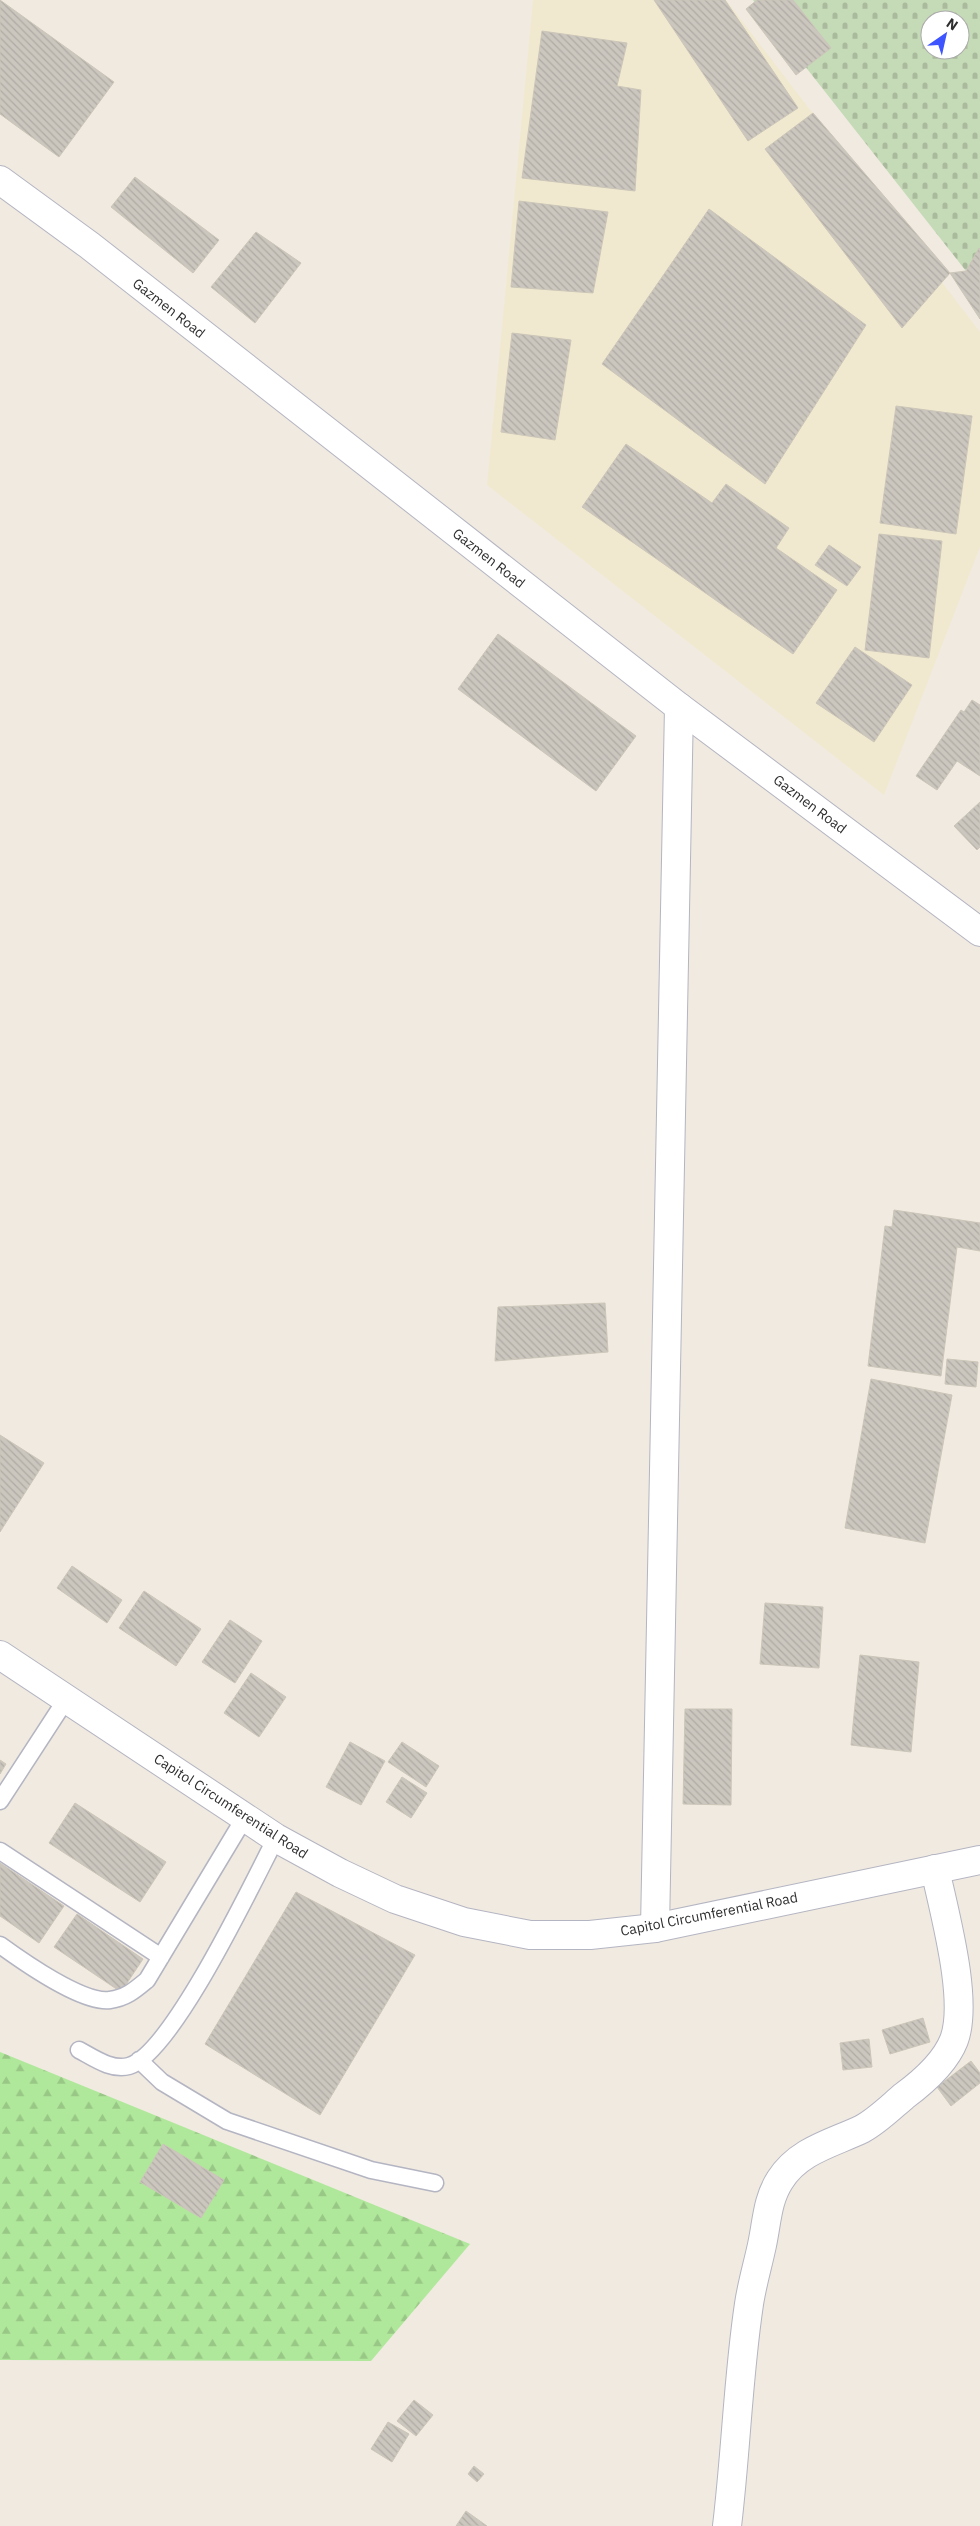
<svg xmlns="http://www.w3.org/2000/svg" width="980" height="2526" font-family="'IBM Plex Sans',sans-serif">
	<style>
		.education { fill: #f1e9cf }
		.forest { fill: url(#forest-firs) }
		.cemetery { fill: url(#cemetery-stones); fill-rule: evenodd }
		.building { fill: url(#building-back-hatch); stroke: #ccc6b9 }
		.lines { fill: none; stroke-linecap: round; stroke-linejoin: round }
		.lane-casing { stroke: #b4b5c2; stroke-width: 19 }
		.street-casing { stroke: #b4b5c2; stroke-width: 30 }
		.secondary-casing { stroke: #b4b5c2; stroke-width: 30 }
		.lane { stroke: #fff; stroke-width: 16 }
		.street { stroke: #fff; stroke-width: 28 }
		.secondary { stroke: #fff; stroke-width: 28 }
		.labels { text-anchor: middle; stroke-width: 4; stroke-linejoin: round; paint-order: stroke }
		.street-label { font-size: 14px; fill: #2e2e2e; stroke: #fff }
	</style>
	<defs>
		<pattern id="forest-firs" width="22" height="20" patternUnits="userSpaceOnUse" patternTransform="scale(1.25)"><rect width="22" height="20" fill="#b0e89b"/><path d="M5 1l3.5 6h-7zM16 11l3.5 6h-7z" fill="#98c786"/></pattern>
		<pattern id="cemetery-stones" width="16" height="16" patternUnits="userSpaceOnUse" patternTransform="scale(1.25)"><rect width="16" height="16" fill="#c5dab6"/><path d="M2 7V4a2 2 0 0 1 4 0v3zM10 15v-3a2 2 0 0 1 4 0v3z" fill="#aabb9d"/></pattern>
		<pattern id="building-back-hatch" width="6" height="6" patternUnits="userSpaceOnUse" patternTransform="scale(1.25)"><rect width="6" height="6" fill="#cbc7bf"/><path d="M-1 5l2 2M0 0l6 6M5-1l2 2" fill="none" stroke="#afaba4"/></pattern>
	</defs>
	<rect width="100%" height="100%" fill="#f0eae0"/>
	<!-- education -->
	<path class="education" d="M 533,0 L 726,0 L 980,332 L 980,547 L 884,795 L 487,485 Z"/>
	<!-- forest -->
	<path class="forest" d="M 0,2052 L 470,2244 L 371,2361 L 0,2360 Z"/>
	<!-- cemetery -->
	<path class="cemetery" d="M 753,0 L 980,0 L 980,291 L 966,271 ZM 930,20 L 960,20 L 960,50 L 930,50 Z"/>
	<!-- building -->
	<path class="building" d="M 0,0 L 114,82 L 59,157 L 0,114 Z
		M 654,0 L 725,0 L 798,108 L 748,141 Z
		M 757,0 L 793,0 L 831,48 L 796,75 L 746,9 Z
		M 542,31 L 627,43 L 617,86 L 641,90 L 635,191 L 522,178 Z
		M 813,113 L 950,273 L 902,328 L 765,149 Z
		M 135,177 L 219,240 L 193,273 L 111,207 Z
		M 519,201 L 608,212 L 593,293 L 511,287 Z
		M 709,209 L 866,325 L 765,484 L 602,364 Z
		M 256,232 L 301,263 L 255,323 L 211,287 Z
		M 979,248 L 980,249 L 980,319 L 950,273 L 966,271 Z
		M 512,333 L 571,340 L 555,440 L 501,432 Z
		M 896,406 L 972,416 L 956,534 L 880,523 Z
		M 626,444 L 712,503 L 726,484 L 789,528 L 776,548 L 837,590 L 793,654 L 582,507 Z
		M 879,534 L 942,541 L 929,658 L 865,650 Z
		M 829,545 L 861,567 L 847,586 L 815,565 Z
		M 498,634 L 636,736 L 596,791 L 458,689 Z
		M 855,647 L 912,685 L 874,742 L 816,703 Z
		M 972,700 L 980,705 L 980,776 L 957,761 L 937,790 L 916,776 L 961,710 L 964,712 Z
		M 980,802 L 980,847 L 977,850 L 954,826 Z
		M 894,1210 L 980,1223 L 980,1251 L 957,1247 L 941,1376 L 868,1366 L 885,1226 L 892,1227 Z
		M 605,1303 L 608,1352 L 495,1361 L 498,1307 Z
		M 947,1359 L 978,1362 L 976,1387 L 945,1384 Z
		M 871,1379 L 952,1395 L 925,1543 L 845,1528 Z
		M 0,1435 L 44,1463 L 0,1532 Z
		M 72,1566 L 122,1600 L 107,1623 L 57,1588 Z
		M 144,1591 L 201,1629 L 176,1666 L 119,1628 Z
		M 765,1603 L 823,1607 L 819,1668 L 760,1664 Z
		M 230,1620 L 262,1641 L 235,1683 L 202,1662 Z
		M 860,1655 L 919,1662 L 911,1752 L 851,1745 Z
		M 251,1673 L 286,1697 L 259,1737 L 224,1713 Z
		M 685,1709 L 732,1709 L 731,1805 L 683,1804 Z
		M 350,1742 L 385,1761 L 361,1805 L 326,1787 Z
		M 402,1742 L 439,1766 L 426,1787 L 388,1762 Z
		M 0,1760 L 6,1764 L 0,1774 Z
		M 402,1777 L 427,1793 L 411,1818 L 386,1802 Z
		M 75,1803 L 166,1862 L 140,1902 L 49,1843 Z
		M 0,1863 L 64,1906 L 39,1943 L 0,1916 Z
		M 296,1892 L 415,1955 L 320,2115 L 205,2044 Z
		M 77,1914 L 143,1959 L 121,1992 L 54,1947 Z
		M 923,2018 L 930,2042 L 890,2054 L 882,2030 Z
		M 869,2039 L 872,2067 L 843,2070 L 840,2043 Z
		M 971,2061 L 980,2073 L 980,2083 L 951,2106 L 937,2087 Z
		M 163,2144 L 224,2180 L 201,2218 L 140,2182 Z
		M 414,2400 L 433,2415 L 416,2436 L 397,2421 Z
		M 388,2422 L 409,2434 L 392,2462 L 371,2449 Z
		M 474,2466 L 484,2474 L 477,2482 L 468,2474 Z
		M 466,2511 L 487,2526 L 456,2526 Z"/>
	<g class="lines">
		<defs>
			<path id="lane" d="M 0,1801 L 67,1698
				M 0,1851 L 161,1957
				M 0,1945 C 22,1961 83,2004 110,2000 C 126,1998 135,1990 147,1980 L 245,1817
				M 79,2050 C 94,2058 112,2071 129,2066 C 172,2054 253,1882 276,1838
				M 139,2060 L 162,2082 L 227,2121 L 371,2170 L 435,2183"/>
			<path id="street" d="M 655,1928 L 679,707
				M 727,2526 C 736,2452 738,2377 749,2304 C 752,2284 758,2264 762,2245 C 767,2222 767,2200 780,2180 C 799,2150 833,2143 862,2129 C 877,2121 891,2107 904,2096 C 923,2082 945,2063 954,2040 C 969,2000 944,1912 935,1869"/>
			<path id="secondary" d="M 0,180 L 89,245 L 679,707 L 980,932
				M 0,1655 L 276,1838 L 340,1873 L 395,1899 L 464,1922 L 530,1935 L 590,1935 L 655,1928 L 980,1860"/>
		</defs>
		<!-- lane casing -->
		<use href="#lane" class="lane-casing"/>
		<!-- street casing -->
		<use href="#street" class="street-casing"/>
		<!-- secondary casing -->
		<use href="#secondary" class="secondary-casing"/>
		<!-- lane -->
		<use href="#lane" class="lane"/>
		<!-- street -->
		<use href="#street" class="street"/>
		<!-- secondary -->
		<use href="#secondary" class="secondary"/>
	</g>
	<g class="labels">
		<!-- street labels -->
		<g class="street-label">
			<text transform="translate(169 308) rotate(38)" y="5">Gazmen Road</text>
			<text transform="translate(489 558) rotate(38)" y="5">Gazmen Road</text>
			<text transform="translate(810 804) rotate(37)" y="5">Gazmen Road</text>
			<text transform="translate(231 1806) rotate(33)" y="5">Capitol Circumferential Road</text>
			<text transform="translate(709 1914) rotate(-11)" y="5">Capitol Circumferential Road</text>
		</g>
	</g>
	<!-- north arrow -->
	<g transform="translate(945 35) rotate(34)"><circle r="24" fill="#ffffff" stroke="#ababab"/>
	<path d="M0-4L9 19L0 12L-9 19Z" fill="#3e54ff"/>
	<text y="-8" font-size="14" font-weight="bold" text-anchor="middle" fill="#2e2e2e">N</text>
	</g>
</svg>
